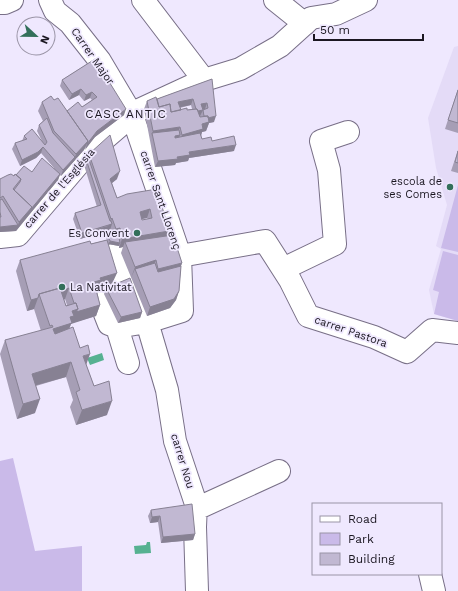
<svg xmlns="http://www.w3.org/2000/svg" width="458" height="591" font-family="'Work Sans',sans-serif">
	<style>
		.built { fill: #e4dbf7 }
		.green { fill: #cabae9 }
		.water { fill: #56b191 }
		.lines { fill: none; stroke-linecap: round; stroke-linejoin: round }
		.minor-casing { stroke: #786f87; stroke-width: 24 }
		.minor { stroke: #fff; stroke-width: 22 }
		.wall { fill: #a69eb5; fill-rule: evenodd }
		.shaded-wall { fill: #878193 }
		.building { fill: #c1b8d2; stroke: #878193; fill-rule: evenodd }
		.poi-dot { fill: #336f5a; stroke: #efe8fe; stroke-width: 1.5 }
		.labels { text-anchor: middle; stroke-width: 3.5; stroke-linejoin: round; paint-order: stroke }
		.street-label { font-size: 11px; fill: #1b1721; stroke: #efe8fe }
		.poi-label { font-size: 11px; fill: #1b1721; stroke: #efe8fe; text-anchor: end }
		.neighbourhood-label { font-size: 12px; letter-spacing: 1px; fill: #1b1721; stroke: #efe8fe }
	</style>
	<rect width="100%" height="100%" fill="#efe8fe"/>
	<!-- built -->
	<path class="built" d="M 458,46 L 458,321 L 434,314 L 429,290 L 441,249 L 436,246 L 447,205 L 436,168 L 428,118 L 454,47 Z"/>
	<!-- green -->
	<path class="green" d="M 458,185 L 458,252 L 441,248 Z
		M 443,251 L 458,255 L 458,321 L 434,314 L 439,292 L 433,290 Z
		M 13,458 L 35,551 L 82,546 L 82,591 L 0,591 L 0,461 Z"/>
	<!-- water -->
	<path class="water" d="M 102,353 L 104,360 L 90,365 L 87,358 Z
		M 147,542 L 150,542 L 151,553 L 135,554 L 134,546 L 146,545 Z"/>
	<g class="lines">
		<defs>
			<path id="minor" d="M 50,0 L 55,11 L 70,23 L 100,61 L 132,115 L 180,256 L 182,311 L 147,322 L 167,390 L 175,441 L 196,504 L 195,527 L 197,591
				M 143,0 L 204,80
				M 275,0 L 305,24
				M 0,3 L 5,3 L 12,0
				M 0,237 L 18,235 L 87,154 L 137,111 L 204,80 L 240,69 L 280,46 L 311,18 L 336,14 L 366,0
				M 116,253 L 147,322 L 117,327 L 109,324 L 98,296 L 128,280
				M 180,256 L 265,241 L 290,280 L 308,316 L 374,337 L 407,352 L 432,330 L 458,333
				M 283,269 L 335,244 L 329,170 L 321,141 L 348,132
				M 117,327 L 128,363
				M 196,509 L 279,471
				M 430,574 L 434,591"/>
		</defs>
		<!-- minor casing -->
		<use href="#minor" class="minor-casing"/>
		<!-- minor -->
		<use href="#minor" class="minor"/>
	</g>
	<!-- wall -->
	<path class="wall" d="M 95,59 L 124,115 L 95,137 L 61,176 L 60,175 L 58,180 L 29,215 L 16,231 L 0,232 L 0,179 L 16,175 L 54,168 L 41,153 L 36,158 L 20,166 L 12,149 L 15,143 L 22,141 L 24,136 L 42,141 L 37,131 L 39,125 L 43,121 L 38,111 L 42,102 L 54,100 L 67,111 L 82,107 L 92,100 L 90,98 L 84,101 L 79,95 L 69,100 L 60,86 L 62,80 Z
		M 212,79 L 214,122 L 209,123 L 206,131 L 202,132 L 201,137 L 202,139 L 212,141 L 234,151 L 189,158 L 188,161 L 176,163 L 175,165 L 155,167 L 144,109 L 147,101 L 157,99 ZM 191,105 L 192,109 L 187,110 L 181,110 L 180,108 Z
		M 458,89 L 458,133 L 445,129 Z
		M 458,150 L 458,173 L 451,171 Z
		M 89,154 L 117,179 L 112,183 L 117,198 L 157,189 L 167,236 L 182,263 L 181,266 L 179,291 L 176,300 L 170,308 L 147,316 L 121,253 L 123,247 L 119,248 L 119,246 L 108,244 L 112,284 L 98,289 L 97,291 L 100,305 L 96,316 L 72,323 L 71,324 L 69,329 L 80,348 L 94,386 L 107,415 L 76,425 L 70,407 L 73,400 L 66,377 L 36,386 L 35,413 L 17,419 L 0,354 L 5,340 L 41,331 L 34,309 L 27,311 L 16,271 L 20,260 L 107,240 L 106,237 L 107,234 L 111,233 L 110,230 L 80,239 L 73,219 L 75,213 L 97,207 L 84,165 ZM 147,218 L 148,219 L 142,220 L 142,219 ZM 65,299 L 67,305 L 66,306 L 64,300 Z
		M 106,288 L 142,312 L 140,318 L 118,323 L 104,294 Z
		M 151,510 L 195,534 L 193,540 L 161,543 L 158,522 L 150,523 L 148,516 Z"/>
	<!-- shaded-wall -->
	<path class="shaded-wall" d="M 81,89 L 79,95 L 69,100 L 72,94 Z
		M 92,92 L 90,98 L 84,101 L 86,95 Z
		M 193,99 L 191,105 L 176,108 L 178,102 Z
		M 207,103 L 205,109 L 199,110 L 201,104 Z
		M 126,109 L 124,115 L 95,137 L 85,150 L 87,144 L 97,131 Z
		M 203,110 L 200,116 L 194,117 L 196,111 Z
		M 216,116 L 214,122 L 209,123 L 206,131 L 202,132 L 200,138 L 178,144 L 182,135 L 202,124 L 205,119 Z
		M 180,127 L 177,135 L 180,135 L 178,141 L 152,133 L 150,139 L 153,131 Z
		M 88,141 L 84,150 L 61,176 L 63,170 L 75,157 L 76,154 Z
		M 236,145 L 234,151 L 189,158 L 188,161 L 176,163 L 175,165 L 155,167 L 158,161 L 177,157 L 189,152 Z
		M 43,147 L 41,153 L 36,158 L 20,166 L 22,160 Z
		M 120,171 L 117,179 L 107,187 L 110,179 Z
		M 60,174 L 58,180 L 29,215 L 16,231 L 0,232 L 0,227 L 18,225 L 19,222 Z
		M 150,209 L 147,218 L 137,220 L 140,212 Z
		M 112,218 L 110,225 L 112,224 L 110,230 L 80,239 L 82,233 L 108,226 L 111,219 Z
		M 120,228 L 116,237 L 113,238 L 116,229 Z
		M 169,231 L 166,240 L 125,242 L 123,247 L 119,248 L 122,239 Z
		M 110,241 L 120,243 L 119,246 L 108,244 Z
		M 156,260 L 152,271 L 135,269 L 131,278 L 135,267 Z
		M 182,263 L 178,274 L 154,280 L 158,269 Z
		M 117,273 L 112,284 L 98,289 L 97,291 L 90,294 L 94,282 L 100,278 Z
		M 69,288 L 65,299 L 43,306 L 40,297 Z
		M 179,291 L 176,300 L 170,308 L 147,316 L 150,307 Z
		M 38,298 L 34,309 L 27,311 L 31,300 Z
		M 100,305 L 96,316 L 71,324 L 66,337 L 48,343 L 53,329 L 72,311 L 78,309 Z
		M 142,312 L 140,318 L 118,323 L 121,317 Z
		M 90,354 L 85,368 L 83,356 Z
		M 71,362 L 66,377 L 26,388 L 32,374 Z
		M 40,399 L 35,413 L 17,419 L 23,404 Z
		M 112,401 L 107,415 L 76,425 L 82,410 Z
		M 160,516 L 158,522 L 150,523 L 152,517 Z
		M 195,534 L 193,540 L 161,543 L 163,537 Z"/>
	<!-- building -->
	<path class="building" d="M 95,59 L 126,109 L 97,131 L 87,144 L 88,141 L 67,111 L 78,102 L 82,107 L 97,97 L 92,92 L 86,95 L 81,89 L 72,94 L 62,80 Z
		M 212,79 L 216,116 L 208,118 L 208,116 L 204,116 L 203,110 L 208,108 L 207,103 L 201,104 L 203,110 L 198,111 L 197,109 L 196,109 L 193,99 L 178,102 L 181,110 L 171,112 L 170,104 L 159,107 L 157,99 Z
		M 458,90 L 458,123 L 448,120 Z
		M 51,96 L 54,100 L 58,98 L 88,141 L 76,154 L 54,131 L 42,102 Z
		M 156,97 L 159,107 L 170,104 L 171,112 L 187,108 L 187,110 L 197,109 L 200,117 L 208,116 L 209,122 L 202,124 L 203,129 L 182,135 L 180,127 L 153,131 L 147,101 Z
		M 47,118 L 53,133 L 75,157 L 63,170 L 43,147 L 38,152 L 22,160 L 15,143 L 27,139 L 24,136 L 32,129 L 45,145 L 47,142 L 39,125 Z
		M 179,130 L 180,135 L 175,136 L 175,138 L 200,133 L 202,139 L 211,137 L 212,141 L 234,136 L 236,145 L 189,152 L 190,155 L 177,157 L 178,159 L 158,161 L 152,133 Z
		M 110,135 L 120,171 L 110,179 L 117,198 L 127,194 L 157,189 L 169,231 L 122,239 L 120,228 L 116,229 L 112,218 L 111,219 L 89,154 ZM 150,209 L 152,218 L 142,220 L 140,212 Z
		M 458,151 L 458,163 L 455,162 Z
		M 88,157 L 110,221 L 111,221 L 112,224 L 82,233 L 75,213 L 101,205 L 86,159 Z
		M 42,158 L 60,174 L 31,209 L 32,207 L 14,190 L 20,182 L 21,179 L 16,175 L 24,166 L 32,172 Z
		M 11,174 L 14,176 L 15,174 L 21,179 L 13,189 L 32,207 L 19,222 L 3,196 L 0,198 L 0,179 L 8,175 Z
		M 2,199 L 18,225 L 0,227 L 0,217 L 1,217 L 0,212 L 0,200 Z
		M 113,232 L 114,235 L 118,233 L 120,243 L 110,241 L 107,234 Z
		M 173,235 L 182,263 L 158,269 L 156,260 L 135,267 L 125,242 Z
		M 107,240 L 117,273 L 100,278 L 101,280 L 94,282 L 100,305 L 76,312 L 78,309 L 76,303 L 74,303 L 69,288 L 61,291 L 60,288 L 39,294 L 38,298 L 31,300 L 20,260 L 90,241 L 91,244 Z
		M 155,263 L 158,272 L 181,266 L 179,291 L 174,299 L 150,307 L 135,269 Z
		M 130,278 L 142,312 L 121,317 L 106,288 Z
		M 60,288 L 66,306 L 76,303 L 78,309 L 72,311 L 74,316 L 70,317 L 72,323 L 53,329 L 55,334 L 73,327 L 80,348 L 88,345 L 90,354 L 83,356 L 94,386 L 109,381 L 112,401 L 82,410 L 76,392 L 80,390 L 71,362 L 32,374 L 40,399 L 23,404 L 5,340 L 53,327 L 52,325 L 50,326 L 39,294 Z
		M 192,504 L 195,534 L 163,537 L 160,516 L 152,517 L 151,510 Z"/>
	<!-- markers -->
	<g class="poi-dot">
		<circle cx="450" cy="187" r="4"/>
		<circle cx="137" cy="233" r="4"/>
		<circle cx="62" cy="287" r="4"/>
	</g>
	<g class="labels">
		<!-- street labels -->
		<g class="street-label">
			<text transform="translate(93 56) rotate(55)" y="4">Carrer Major</text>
			<text transform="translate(59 188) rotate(-49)" y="4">carrer de l'Església</text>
			<text transform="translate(161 200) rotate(71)" y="4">carrer Sant Llorenç</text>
			<text transform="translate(351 331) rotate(19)" y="4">carrer Pastora</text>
			<text transform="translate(183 461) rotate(73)" y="4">carrer Nou</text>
		</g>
		<!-- poi labels -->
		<g class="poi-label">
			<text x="442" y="185">escola de<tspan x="442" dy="13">ses Comes</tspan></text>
			<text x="129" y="237">Es Convent</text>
			<text x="70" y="291" text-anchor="start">La Nativitat</text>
		</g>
		<!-- neighbourhood labels -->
		<g class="neighbourhood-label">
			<text x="126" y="118">CASC ANTIC</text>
		</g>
	</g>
	<!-- legend -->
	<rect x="312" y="503" width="130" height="72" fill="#efe8fe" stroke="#9a94a6"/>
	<rect x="320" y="516" width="20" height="6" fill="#ffffff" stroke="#9a94a6"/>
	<text x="348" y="523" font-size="12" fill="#1b1721">Road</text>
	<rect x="320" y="533" width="20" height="12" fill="#cabae9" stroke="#9a94a6"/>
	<text x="348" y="543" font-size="12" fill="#1b1721">Park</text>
	<rect x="320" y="553" width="20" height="12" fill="#c1b8d2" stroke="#9a94a6"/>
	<text x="348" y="563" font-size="12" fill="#1b1721">Building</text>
	<!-- north arrow -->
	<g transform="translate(36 36) rotate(112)"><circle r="19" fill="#efe8fe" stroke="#9a94a6"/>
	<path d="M0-3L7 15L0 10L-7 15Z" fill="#336f5a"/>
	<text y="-6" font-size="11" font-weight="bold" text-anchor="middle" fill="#1b1721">N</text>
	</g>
	<!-- scale -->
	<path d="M314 34v6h109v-6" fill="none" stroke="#1b1721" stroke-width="2"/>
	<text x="320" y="34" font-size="12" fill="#1b1721" stroke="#efe8fe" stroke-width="3" paint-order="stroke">50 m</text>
</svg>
